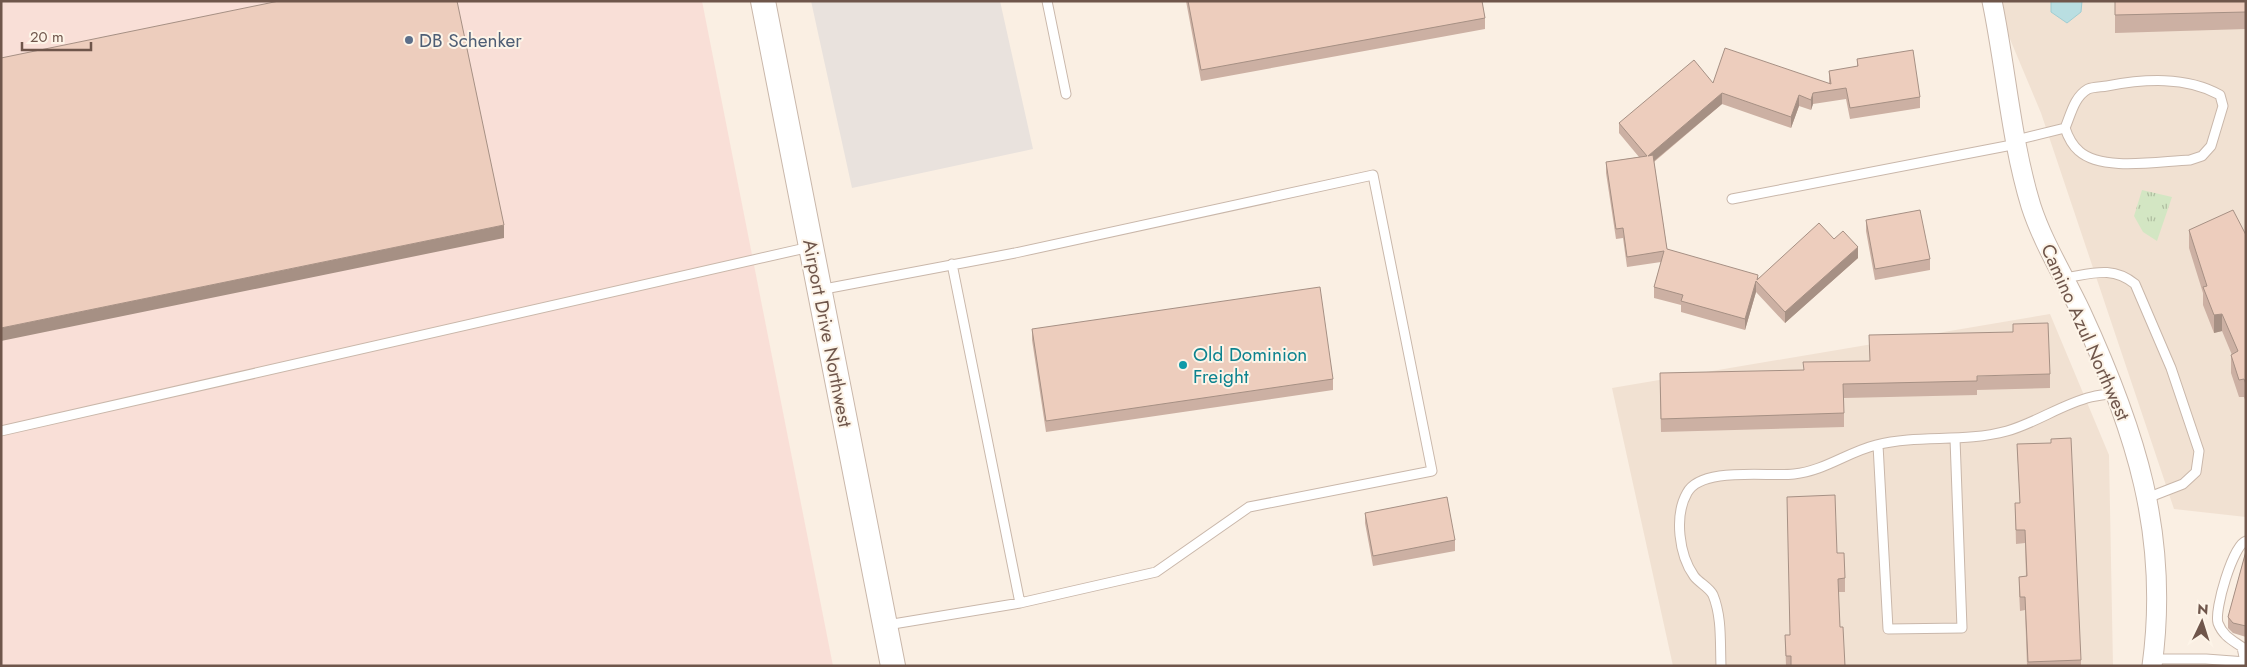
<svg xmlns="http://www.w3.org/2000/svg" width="2247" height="667" font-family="Jost,sans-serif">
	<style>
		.residential { fill: #f1e1d2 }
		.commercial { fill: #f9dfd7 }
		.industrial { fill: #e9e2dd }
		.grass { fill: url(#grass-tufts) }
		.water { fill: #b9dee1; stroke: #a0cdd2 }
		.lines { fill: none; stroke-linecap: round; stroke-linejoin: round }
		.service-casing { stroke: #c9b7aa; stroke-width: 11 }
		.minor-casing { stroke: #c9b7aa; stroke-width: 21 }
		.tertiary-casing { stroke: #c9b7aa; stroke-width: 26 }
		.service { stroke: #fff; stroke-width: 9 }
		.minor { stroke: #fff; stroke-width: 19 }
		.tertiary { stroke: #fff; stroke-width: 24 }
		.wall { fill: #ccb0a3 }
		.shaded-wall { fill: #a69084 }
		.building { fill: #edcdbd; stroke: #a69084 }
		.service-dot { fill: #5c6f8a; stroke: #fdf4e8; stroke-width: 2 }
		.culture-dot { fill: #0f9aa8; stroke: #fdf4e8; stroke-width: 2 }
		.labels { text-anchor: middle; stroke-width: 4; stroke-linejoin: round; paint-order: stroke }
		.service-label { font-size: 19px; fill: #4e5e75; stroke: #fdf4e8; text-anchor: start }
		.street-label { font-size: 19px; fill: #6f564b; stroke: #fdf4e8 }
		.culture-label { font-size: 19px; fill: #0d838f; stroke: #fdf4e8; text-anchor: start }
	</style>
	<defs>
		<pattern id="grass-tufts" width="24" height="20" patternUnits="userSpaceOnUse" patternTransform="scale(1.25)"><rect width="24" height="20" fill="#d3e6c3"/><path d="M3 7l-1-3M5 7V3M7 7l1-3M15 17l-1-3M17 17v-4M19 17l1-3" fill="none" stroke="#afbda0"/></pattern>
	</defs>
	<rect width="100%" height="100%" fill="#faefe3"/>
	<!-- residential -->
	<path class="residential" d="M 1994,1 L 2246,1 L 2246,517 L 2174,509 L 2041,113 Z
		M 2050,314 L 2109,455 L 2113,666 L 1673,666 L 1612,388 Z"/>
	<!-- commercial -->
	<path class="commercial" d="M 1,1 L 702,1 L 833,666 L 1,666 Z"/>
	<!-- industrial -->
	<path class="industrial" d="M 811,1 L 1000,1 L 1033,149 L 852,188 Z"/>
	<!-- grass -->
	<path class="grass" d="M 2142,190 L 2172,197 L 2157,241 L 2143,232 L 2134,216 Z"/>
	<!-- water -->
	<path class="water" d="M 2051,1 L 2082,1 L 2081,12 L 2067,23 L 2051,12 Z"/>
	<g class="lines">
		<defs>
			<path id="service" d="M 1047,1 L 1066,94
				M 2016,140 L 2065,128 C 2071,114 2074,97 2088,89 C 2093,87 2101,87 2107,86 C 2144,79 2186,76 2220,95 L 2223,106 L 2211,146 L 2202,156 L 2190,160 C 2160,161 2102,172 2079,151 C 2072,145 2068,137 2065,128
				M 1732,199 L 2017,144
				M 952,264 L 1020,603
				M 2064,278 C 2091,274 2112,265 2135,284 L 2171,368 L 2199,451 L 2196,472 L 2183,484 L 2147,498
				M 819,290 L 1015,253 L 1373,175 L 1432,471 L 1249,507 L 1156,572 L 1020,603 L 887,625
				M 1,431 L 810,247
				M 1878,445 L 1888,629 L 1962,628 L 1955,439
				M 2153,659 L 2206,659 L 2246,662
				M 2245,662 L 2242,647 C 2232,640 2223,636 2218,623 C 2214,610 2233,545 2246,541
				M 1721,666 C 1720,642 1722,617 1713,595 C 1709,587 1699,583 1694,576 C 1679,555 1674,516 1687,493 C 1701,466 1769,477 1794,474 C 1824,471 1848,452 1876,445 C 1919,434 1963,443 2007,431 C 2036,423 2062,404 2091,397 C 2099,395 2108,394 2117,393"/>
			<path id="minor" d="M 1992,1 C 2006,68 2011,141 2031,206 C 2043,243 2064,276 2081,312 C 2135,429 2170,535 2152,666"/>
			<path id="tertiary" d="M 763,1 L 893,666"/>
		</defs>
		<!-- service casing -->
		<use href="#service" class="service-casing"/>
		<!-- minor casing -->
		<use href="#minor" class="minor-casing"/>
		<!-- tertiary casing -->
		<use href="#tertiary" class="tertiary-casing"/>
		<!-- service -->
		<use href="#service" class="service"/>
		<!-- minor -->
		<use href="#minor" class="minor"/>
		<!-- tertiary -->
		<use href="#tertiary" class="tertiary"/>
	</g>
	<!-- wall -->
	<path class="wall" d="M 1186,1 L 1482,1 L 1485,18 L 1485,29 L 1201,81 Z
		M 2115,1 L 2246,1 L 2246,29 L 2115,33 Z
		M 1857,59 L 1920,97 L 1920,108 L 1850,119 L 1846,99 L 1813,104 L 1811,110 L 1799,106 L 1791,128 L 1722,104 L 1654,162 L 1667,249 L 1758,278 L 1834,239 L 1858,258 L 1785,323 L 1756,292 L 1745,330 L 1681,312 L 1681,305 L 1654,298 L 1654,287 L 1661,262 L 1627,267 L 1623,238 L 1616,239 L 1606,173 L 1606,162 L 1639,157 L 1619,133 L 1619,123 L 1713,83 L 1829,83 L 1829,71 L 1857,67 Z
		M 1866,220 L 1930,259 L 1930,270 L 1875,280 L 1866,231 Z
		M 2189,230 L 2246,235 L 2246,402 L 2244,397 L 2239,397 L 2231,373 L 2231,355 L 2232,355 L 2222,331 L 2214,333 L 2203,305 L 2203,293 L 2189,248 Z
		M 1032,329 L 1333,379 L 1333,390 L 1046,432 L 1032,340 Z
		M 2050,374 L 2050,388 L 1977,390 L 1977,395 L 1844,398 L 1844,427 L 1661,432 L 1660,387 Z
		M 2017,444 L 2081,660 L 2081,666 L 2027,666 L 2025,610 L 2020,611 L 2019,590 L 2019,577 L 2026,576 L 2025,543 L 2016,544 L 2015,503 L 2020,503 Z
		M 1365,513 L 1455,540 L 1455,551 L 1373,566 L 1365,523 Z
		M 2246,551 L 2246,637 L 2233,633 L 2228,628 L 2228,617 Z
		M 1837,553 L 1845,578 L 1845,592 L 1838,592 L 1840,627 L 1845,666 L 1786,666 L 1785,635 L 1790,635 Z"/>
	<!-- shaded-wall -->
	<path class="shaded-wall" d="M 1722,93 L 1722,104 L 1648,166 L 1648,156 Z
		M 1813,93 L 1813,104 L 1811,110 L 1811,100 Z
		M 1799,95 L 1799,106 L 1791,128 L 1791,117 Z
		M 504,225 L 504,238 L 1,341 L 1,328 Z
		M 1858,247 L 1858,258 L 1785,323 L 1785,312 Z
		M 1756,281 L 1756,292 L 1745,330 L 1745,319 Z
		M 2222,314 L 2222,331 L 2214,333 L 2214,315 Z"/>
	<!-- building -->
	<path class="building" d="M 279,1 L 457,1 L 504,225 L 1,328 L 1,58 Z
		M 1188,1 L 1482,1 L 1485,18 L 1201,70 Z
		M 2115,1 L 2246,1 L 2246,12 L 2115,15 Z
		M 1725,48 L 1831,84 L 1829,71 L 1858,66 L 1857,59 L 1913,50 L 1920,97 L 1850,108 L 1846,88 L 1813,93 L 1811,100 L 1799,95 L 1791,117 L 1722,93 L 1648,156 L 1653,155 L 1667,249 L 1758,275 L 1757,280 L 1819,223 L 1834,239 L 1843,231 L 1858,247 L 1785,312 L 1756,281 L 1745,319 L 1681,301 L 1683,295 L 1654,287 L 1664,251 L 1627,257 L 1623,228 L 1616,229 L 1606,162 L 1647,156 L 1619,123 L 1694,60 L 1713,83 Z
		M 1920,210 L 1930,259 L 1875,269 L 1866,220 Z
		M 2233,210 L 2246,235 L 2246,384 L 2244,379 L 2239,380 L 2231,355 L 2238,351 L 2222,314 L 2214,315 L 2203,287 L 2207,286 L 2189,230 Z
		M 1320,287 L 1333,379 L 1046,421 L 1032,329 Z
		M 2048,323 L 2050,374 L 1977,376 L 1977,381 L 1843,384 L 1844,413 L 1661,419 L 1660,373 L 1804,370 L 1803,362 L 1870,361 L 1869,335 L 2013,332 L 2013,324 Z
		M 2071,438 L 2081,660 L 2028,662 L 2025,597 L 2020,597 L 2019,577 L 2027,576 L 2025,530 L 2016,530 L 2015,503 L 2020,503 L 2017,444 L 2051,443 L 2051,439 Z
		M 1835,495 L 1837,553 L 1844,553 L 1845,578 L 1838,579 L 1840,627 L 1843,627 L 1845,666 L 1791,666 L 1791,656 L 1786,656 L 1785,635 L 1790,635 L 1787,497 Z
		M 1447,497 L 1455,540 L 1373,556 L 1365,513 Z
		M 2246,551 L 2246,626 L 2233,623 L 2228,617 Z"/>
	<!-- markers -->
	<circle class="service-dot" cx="409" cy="40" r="5"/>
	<circle class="culture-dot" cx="1183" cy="365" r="5"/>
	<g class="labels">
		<!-- service labels -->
		<g class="service-label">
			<text x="419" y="47">DB Schenker</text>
		</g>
		<!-- street labels -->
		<g class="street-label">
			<text transform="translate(2086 332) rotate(66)" y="7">Camino Azul Northwest</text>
			<text transform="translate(828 333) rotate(79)" y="7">Airport Drive Northwest</text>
		</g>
		<!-- culture labels -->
		<g class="culture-label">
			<text x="1193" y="361">Old Dominion<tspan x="1193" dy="22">Freight</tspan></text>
		</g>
	</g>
	<!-- border -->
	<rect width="2247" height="667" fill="none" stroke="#6f564b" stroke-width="5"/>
	<!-- north arrow -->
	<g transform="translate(2202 622) rotate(4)" stroke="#fdf4e8" stroke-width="4" paint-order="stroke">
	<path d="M0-4L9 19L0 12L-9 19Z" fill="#6f564b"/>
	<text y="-8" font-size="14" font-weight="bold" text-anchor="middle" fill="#6f564b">N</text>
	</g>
	<!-- scale -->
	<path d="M22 42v8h69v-8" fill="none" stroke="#6f564b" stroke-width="2.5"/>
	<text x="30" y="42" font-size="15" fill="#6f564b" stroke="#fdf4e8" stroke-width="4" paint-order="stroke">20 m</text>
</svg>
